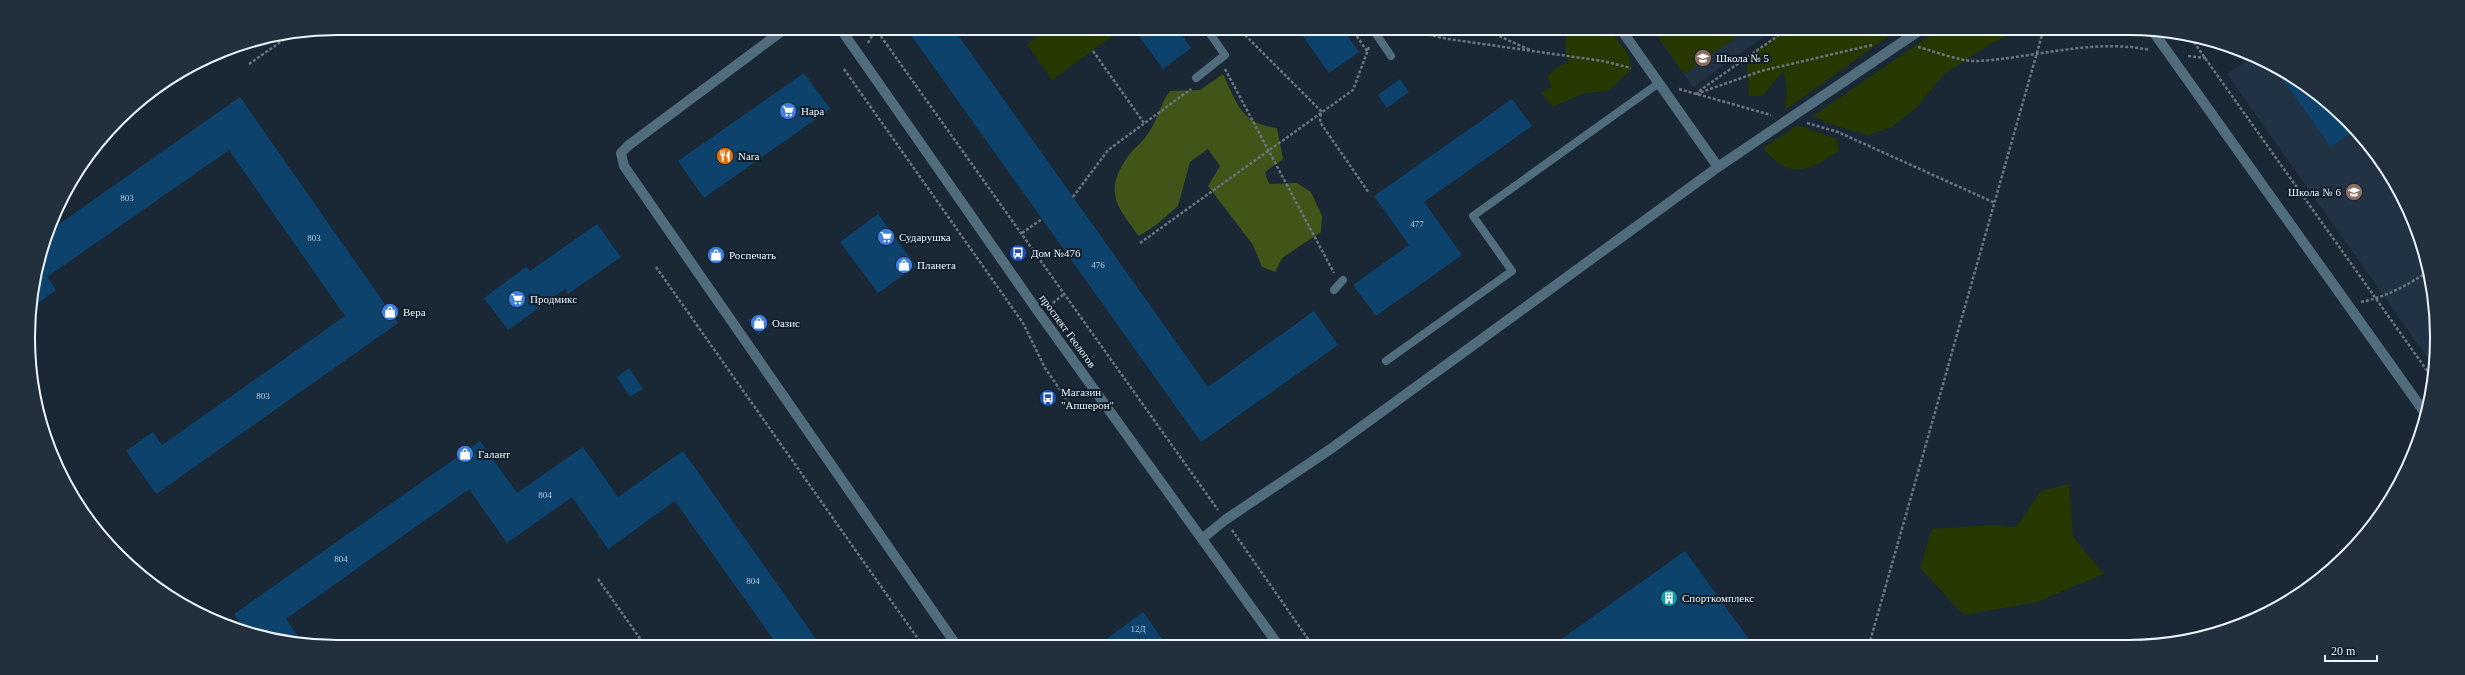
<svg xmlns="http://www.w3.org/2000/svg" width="2465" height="675" font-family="'Times New Roman',serif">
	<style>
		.built { fill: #203244 }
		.green { fill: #263700 }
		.forest { fill: #415518 }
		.building { fill: #0d426c }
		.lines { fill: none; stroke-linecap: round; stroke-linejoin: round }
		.path { stroke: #697581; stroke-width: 2.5; stroke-dasharray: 3 2; stroke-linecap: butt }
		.service { stroke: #516c7c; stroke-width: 8 }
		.minor { stroke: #516c7c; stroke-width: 10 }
		.tertiary { stroke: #516c7c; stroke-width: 10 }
		.labels { text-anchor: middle; stroke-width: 4; stroke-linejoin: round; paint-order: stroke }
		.number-label { font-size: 9px; fill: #b4c8d9 }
		.poi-label { font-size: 11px; fill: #ebf4fd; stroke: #111e2b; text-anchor: start }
		.street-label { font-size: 11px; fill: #ebf4fd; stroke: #111e2b }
		.rim { fill: none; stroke: #ebf4fd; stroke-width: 2 }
	</style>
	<rect width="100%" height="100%" fill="#1a2835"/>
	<!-- built -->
	<path class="built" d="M 1651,28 L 1776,28 L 1693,87 Z
		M 2253,56 L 2299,80 L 2346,118 L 2385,165 L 2413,219 L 2431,277 L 2437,337 L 2434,367 L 2227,74 Z"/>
	<!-- green -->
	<path class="green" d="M 1049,28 L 1111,28 L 1115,34 L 1052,80 L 1027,44 Z
		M 1569,28 L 1608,28 L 1628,54 L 1631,70 L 1608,91 L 1584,93 L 1553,107 L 1541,93 L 1552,87 L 1547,76 L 1559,66 L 1569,63 C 1564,50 1564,42 1569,28 Z
		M 1652,28 L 1749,28 L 1684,74 Z
		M 1789,28 L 1900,28 L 1785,110 L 1787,91 L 1784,71 L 1762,96 L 1749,96 L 1747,66 L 1749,56 Z
		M 1941,28 L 2021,28 L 1989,45 L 1944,74 L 1917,107 L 1892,127 L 1868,135 L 1836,126 L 1813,116 Z
		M 1798,125 L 1837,139 L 1839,151 C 1808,171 1791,181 1763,148 Z
		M 2069,484 L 2073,537 L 2104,574 L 2037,602 L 1964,615 L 1920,568 L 1932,529 L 1992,525 L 2016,527 L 2041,491 Z"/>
	<!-- forest -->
	<path class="forest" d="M 1223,74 C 1237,103 1241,124 1277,128 L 1283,159 L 1265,172 L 1269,184 L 1297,183 L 1311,192 L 1322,216 L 1321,232 L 1282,258 L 1275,272 L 1262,267 L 1253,245 L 1208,186 L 1220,166 L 1208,149 L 1190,162 L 1178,206 L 1156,225 L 1139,236 C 1116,205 1103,191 1129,155 C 1135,147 1144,141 1149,132 C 1158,119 1160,104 1170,91 L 1200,90 Z"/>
	<!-- building -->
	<path class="building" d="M 906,28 L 953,28 L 1208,387 L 1314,311 L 1338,345 L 1201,442 Z
		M 1133,28 L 1177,28 L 1191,48 L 1163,69 Z
		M 1297,28 L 1342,28 L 1359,52 L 1329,73 Z
		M 2273,66 L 2299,80 L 2346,118 L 2355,130 L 2331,147 Z
		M 804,73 L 830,109 L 704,198 L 678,161 Z
		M 1400,79 L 1409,92 L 1387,108 L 1378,95 Z
		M 240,97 L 398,323 L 156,494 L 126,451 L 153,432 L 162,445 L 345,316 L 229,150 L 47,277 L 56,290 L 30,309 L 39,257 L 49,231 Z
		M 1512,99 L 1532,126 L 1424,202 L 1462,255 L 1376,316 L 1353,285 L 1409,245 L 1374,196 Z
		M 878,214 L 916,266 L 878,293 L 840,242 Z
		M 597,224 L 621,257 L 568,294 L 565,289 L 508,330 L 484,298 L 526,267 L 530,271 Z
		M 760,312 L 770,326 L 758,335 L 748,320 Z
		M 629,368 L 643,389 L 630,397 L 617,377 Z
		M 480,441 L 517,493 L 583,447 L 618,497 L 683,451 L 821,646 L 778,646 L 675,501 L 608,549 L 572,497 L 507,543 L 469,489 L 286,619 L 303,644 L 277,641 L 244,629 L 234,614 Z
		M 1685,551 L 1753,645 L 1553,645 Z
		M 1143,612 L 1167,646 L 1097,646 Z"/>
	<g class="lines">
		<!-- path -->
		<path class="path" d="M 875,28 L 1218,510
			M 1238,28 L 1321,111 L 1320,122 L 1369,193
			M 1351,28 L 1367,51
			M 1399,28 L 1448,39 L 1603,61 L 1631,68
			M 1481,28 L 1530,50
			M 2188,34 L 2433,379
			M 868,43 L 876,29
			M 1918,47 C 1934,51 1961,62 1977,61 C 2035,58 2092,38 2150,50
			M 1093,51 L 1144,123
			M 2188,56 L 2206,58
			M 249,64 L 295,32
			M 844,69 L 1023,323 L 1045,368 L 1074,410
			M 1225,69 L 1334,273
			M 1679,89 L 1771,115
			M 1699,91 L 1789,28
			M 1696,94 L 1761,71 L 1872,45
			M 1807,123 L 1838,132 L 1995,203
			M 1073,197 L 1108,150 L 1191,89
			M 1022,233 L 1042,219
			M 1140,243 L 1353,90 L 1369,47
			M 656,267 L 923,646
			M 2361,302 C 2386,297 2408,285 2429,271
			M 1049,306 L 1063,295
			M 1232,530 L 1313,646
			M 598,579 L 646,647
			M 1869,645 L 2044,28"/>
		<!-- service -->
		<path class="service" d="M 1372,28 L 1391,56
			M 1196,78 L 1225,55 L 1206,28
			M 1334,290 L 1343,280
			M 1386,361 L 1512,271 L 1473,216 L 1659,83"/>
		<!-- minor -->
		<path class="minor" d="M 786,28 L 629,145 L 621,153 L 624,166 L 957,646
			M 1620,28 L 1718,167
			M 2152,30 L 2425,413
			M 1203,538 L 1225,520 L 1332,448 L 1718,167 L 1923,28"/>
		<!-- tertiary -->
		<path class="tertiary" d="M 840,28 L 1039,313 L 1279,646"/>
	</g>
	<!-- icons -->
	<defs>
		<symbol id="school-disc" viewBox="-11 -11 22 22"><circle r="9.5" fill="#8d6e63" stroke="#111e2b"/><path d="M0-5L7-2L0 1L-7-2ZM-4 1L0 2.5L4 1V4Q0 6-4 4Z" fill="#fff"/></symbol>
		<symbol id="supermarket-disc" viewBox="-11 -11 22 22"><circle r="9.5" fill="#3f7fe0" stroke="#111e2b"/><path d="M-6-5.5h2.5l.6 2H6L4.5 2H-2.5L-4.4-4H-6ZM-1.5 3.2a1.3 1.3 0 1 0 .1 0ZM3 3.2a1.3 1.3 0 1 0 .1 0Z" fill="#fff"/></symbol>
		<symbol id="restaurant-disc" viewBox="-11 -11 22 22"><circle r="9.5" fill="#e8710a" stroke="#111e2b"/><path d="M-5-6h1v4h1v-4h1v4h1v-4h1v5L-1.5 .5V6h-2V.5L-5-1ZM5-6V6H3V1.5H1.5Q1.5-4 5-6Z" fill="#fff"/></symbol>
		<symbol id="bus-disc" viewBox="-11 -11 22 22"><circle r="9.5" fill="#1a4fb4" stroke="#111e2b"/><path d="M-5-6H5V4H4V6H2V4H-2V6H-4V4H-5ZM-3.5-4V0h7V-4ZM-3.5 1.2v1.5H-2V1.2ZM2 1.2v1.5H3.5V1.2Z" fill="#fff"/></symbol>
		<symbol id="shop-disc" viewBox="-11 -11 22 22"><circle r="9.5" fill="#3f7fe0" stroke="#111e2b"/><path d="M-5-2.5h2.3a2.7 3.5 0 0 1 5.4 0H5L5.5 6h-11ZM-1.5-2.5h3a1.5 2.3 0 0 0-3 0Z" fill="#fff"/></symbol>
		<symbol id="building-disc" viewBox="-11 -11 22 22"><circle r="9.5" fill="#0f9aa8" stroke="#111e2b"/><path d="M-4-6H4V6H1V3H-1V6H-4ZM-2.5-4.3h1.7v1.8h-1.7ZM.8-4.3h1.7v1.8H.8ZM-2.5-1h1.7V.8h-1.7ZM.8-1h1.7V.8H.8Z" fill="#fff"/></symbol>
	</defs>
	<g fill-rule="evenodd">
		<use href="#school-disc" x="1693" y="48" width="20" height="20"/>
		<use href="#supermarket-disc" x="778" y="101" width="20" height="20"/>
		<use href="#restaurant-disc" x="715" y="146" width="20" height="20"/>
		<use href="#school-disc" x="2344" y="182" width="20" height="20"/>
		<use href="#supermarket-disc" x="876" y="227" width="20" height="20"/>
		<use href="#bus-disc" x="1008" y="243" width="20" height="20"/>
		<use href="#shop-disc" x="706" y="245" width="20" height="20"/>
		<use href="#shop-disc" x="894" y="255" width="20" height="20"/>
		<use href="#supermarket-disc" x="507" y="289" width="20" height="20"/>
		<use href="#shop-disc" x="380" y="302" width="20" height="20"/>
		<use href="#shop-disc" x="749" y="313" width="20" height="20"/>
		<use href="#bus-disc" x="1038" y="388" width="20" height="20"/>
		<use href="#shop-disc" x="455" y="444" width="20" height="20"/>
		<use href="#building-disc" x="1659" y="588" width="20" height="20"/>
	</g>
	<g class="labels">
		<!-- number labels -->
		<g class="number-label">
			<text x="127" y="201">803</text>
			<text x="1417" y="227">477</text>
			<text x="314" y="241">803</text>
			<text x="1098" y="268">476</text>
			<text x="263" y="399">803</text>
			<text x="545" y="498">804</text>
			<text x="341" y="562">804</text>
			<text x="753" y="584">804</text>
			<text x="1138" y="632">12Д</text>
		</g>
		<!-- poi labels -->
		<g class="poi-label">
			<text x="1716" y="62">Школа № 5</text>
			<text x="801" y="115">Нара</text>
			<text x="738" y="160">Nara</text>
			<text x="2341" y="196" text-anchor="end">Школа № 6</text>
			<text x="899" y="241">Сударушка</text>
			<text x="1031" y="257">Дом №476</text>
			<text x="729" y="259">Роспечать</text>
			<text x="917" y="269">Планета</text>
			<text x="530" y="303">Продмикс</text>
			<text x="403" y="316">Вера</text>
			<text x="772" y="327">Оазис</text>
			<text x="1061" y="396">Магазин<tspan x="1061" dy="13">"Апшерон"</tspan></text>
			<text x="478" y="458">Галант</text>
			<text x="1682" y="602">Спорткомплекс</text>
		</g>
		<!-- street labels -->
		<g class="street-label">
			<text transform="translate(1068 331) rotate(54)" y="4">проспект Геологов</text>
		</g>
	</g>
	<!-- crop -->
	<path d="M0 0H2465V675H0ZM337 35H2128A302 302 0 0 1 2430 337V338A302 302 0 0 1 2128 640H337A302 302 0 0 1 35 338V337A302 302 0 0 1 337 35Z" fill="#222f3c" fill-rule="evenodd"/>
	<path class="rim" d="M337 35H2128A302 302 0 0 1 2430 337V338A302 302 0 0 1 2128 640H337A302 302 0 0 1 35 338V337A302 302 0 0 1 337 35Z"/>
	<!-- scale -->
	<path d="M2325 655v6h52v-6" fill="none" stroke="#ebf4fd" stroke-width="2"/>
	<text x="2331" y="655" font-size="12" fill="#ebf4fd" stroke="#111e2b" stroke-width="3" paint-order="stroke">20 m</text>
</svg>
